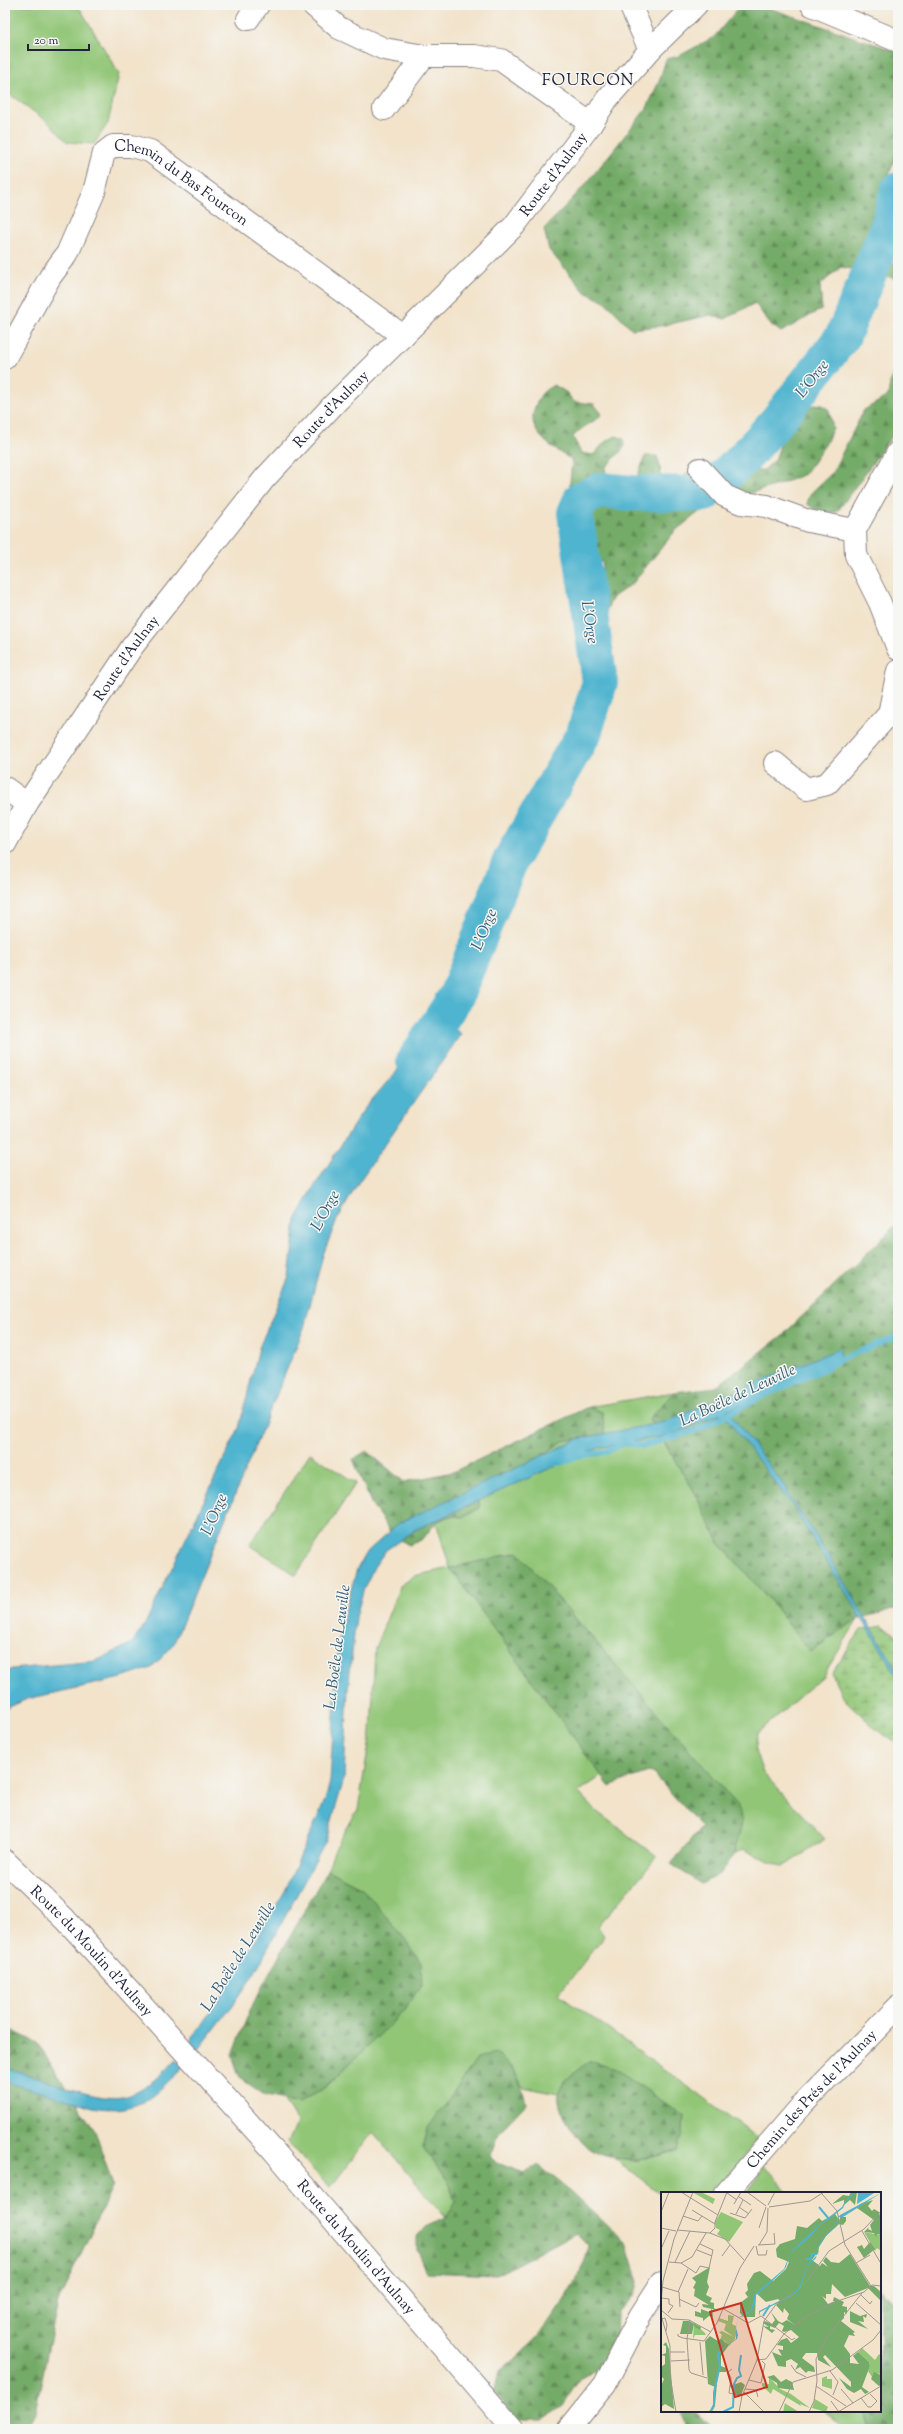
<svg xmlns="http://www.w3.org/2000/svg" width="903" height="2434" font-family="'Sorts Mill Goudy',serif">
	<style>
		.grass { fill: #92c677; stroke: #5a7459 }
		.forest { fill: url(#forest-firs); stroke: #4c6652 }
		.wetland { fill: url(#wetland-marsh); stroke: #5a7459 }
		.water { fill: #50b4cf; stroke: #396b85 }
		.lines { fill: none; stroke-linecap: round; stroke-linejoin: round }
		.stream { stroke: #50b4cf; stroke-width: 6 }
		.river { stroke: #50b4cf; stroke-width: 36 }
		.street-casing { stroke: #8a8282; stroke-width: 24 }
		.street { stroke: #fff; stroke-width: 22 }
		.labels { text-anchor: middle; stroke-width: 3; stroke-linejoin: round; paint-order: stroke }
		.street-label { font-size: 15px; fill: #22223b; stroke: #f6f6f2 }
		.neighbourhood-label { font-size: 16px; letter-spacing: 1px; fill: #22223b; stroke: #f6f6f2 }
		.water-label { font-size: 16px; font-style: italic; fill: #345c76; stroke: #f6f6f2 }
		.inset-river { fill: none; stroke: #50b4cf; stroke-width: 2 }
		.inset-road { fill: none; stroke: #9f9691; stroke-width: 1 }
		.view { fill: #c8321e; fill-opacity: 0.15; stroke: #c8321e; stroke-width: 2 }
		.inset-edge { fill: none; stroke: #22223b; stroke-width: 2 }
	</style>
	<defs>
		<pattern id="forest-firs" width="22" height="20" patternUnits="userSpaceOnUse"><rect width="22" height="20" fill="#75ab68"/><path d="M5 1l3.5 6h-7zM16 11l3.5 6h-7z" fill="#608b57"/></pattern>
		<pattern id="wetland-marsh" width="20" height="14" patternUnits="userSpaceOnUse"><rect width="20" height="14" fill="#92c677"/><path d="M1 5h8M5 5V1M11 12h8M15 12V8" fill="none" stroke="#77a063"/></pattern>
	</defs>
	<rect width="100%" height="100%" fill="#f6f6f2"/>
	<filter id="ink" filterUnits="userSpaceOnUse"><feTurbulence type="fractalNoise" baseFrequency=".025" numOctaves="2"/><feDisplacementMap in="SourceGraphic" scale="8" xChannelSelector="R" yChannelSelector="G"/><feConvolveMatrix kernelMatrix="1 2 1 2 8 2 1 2 1" color-interpolation-filters="sRGB"/></filter>
	<filter id="wash" filterUnits="userSpaceOnUse"><feTurbulence type="fractalNoise" baseFrequency=".012" numOctaves="4" result="noise"/><feDisplacementMap in="SourceGraphic" scale="16" xChannelSelector="R" yChannelSelector="G"/><feGaussianBlur stdDeviation="0.9" result="paint"/><feColorMatrix in="noise" values="0 0 0 0 0 0 0 0 0 0 0 0 0 0 0 0 0 1.4 0 .05"/><feComposite in="paint" operator="in"/></filter>
	<g filter="url(#wash)">
		<rect width="100%" height="100%" fill="#f2e3ca"/>
		<!-- grass -->
		<path class="grass" d="M 5,5 L 75,5 L 81,10 L 119,74 L 108,123 L 94,144 L 67,142 L 48,122 L 5,91 Z
			M 898,199 L 898,251 L 878,245 Z
			M 674,1392 L 649,1419 L 693,1489 L 720,1544 L 769,1599 L 810,1652 L 859,1618 L 823,1676 L 758,1733 L 755,1751 L 763,1773 L 825,1839 L 783,1867 L 743,1849 L 734,1854 L 742,1822 L 450,1568 L 602,1776 L 578,1792 L 596,1811 L 657,1857 L 598,1926 L 604,1936 L 559,1994 L 758,2137 L 718,2193 L 662,2193 L 662,2195 L 612,2157 L 633,2160 L 664,2155 L 566,2078 L 558,2094 L 523,2087 L 511,2066 L 446,2104 L 428,2128 L 423,2147 L 450,2185 L 455,2202 L 446,2218 L 373,2132 L 330,2188 L 288,2143 L 297,2122 L 283,2099 L 299,2103 L 380,1912 L 362,1888 L 327,1870 L 336,1847 L 358,1809 L 371,1732 L 375,1648 L 400,1586 L 414,1576 L 450,1568 L 436,1522 L 450,1516 L 462,1517 L 478,1494 L 523,1469 L 563,1441 L 605,1434 L 602,1412 L 588,1407 Z
			M 310,1453 L 356,1483 L 296,1575 L 250,1545 Z
			M 764,2166 L 789,2193 L 747,2193 Z
			M 825,2411 L 864,2411 L 869,2429 L 844,2429 Z"/>
		<!-- forest -->
		<path class="forest" d="M 741,5 L 760,5 L 898,52 L 898,151 L 870,224 L 867,249 L 898,265 L 898,280 L 887,276 L 841,267 L 820,285 L 822,309 L 781,332 L 769,323 L 755,303 L 725,319 L 711,315 L 660,326 L 632,329 L 605,302 L 585,292 L 549,250 L 544,229 L 586,184 L 647,108 L 660,79 L 666,59 L 679,56 L 714,37 Z
			M 898,367 L 898,428 L 837,512 L 822,513 L 807,504 L 810,494 L 832,473 L 864,410 L 888,396 L 891,378 Z
			M 554,385 L 566,392 L 574,402 L 594,404 L 602,414 C 593,424 581,426 573,437 L 581,453 L 593,455 L 606,441 L 616,436 L 624,439 L 624,448 L 605,468 L 607,478 L 618,483 L 635,483 L 645,456 L 657,456 C 668,484 650,481 650,503 L 658,508 L 670,501 L 686,473 L 696,471 L 709,477 L 725,473 L 764,470 L 775,460 L 783,437 L 803,407 L 821,404 L 829,410 L 833,428 L 825,445 L 805,474 L 778,485 L 708,505 L 675,531 L 633,583 L 613,597 L 607,609 L 595,609 L 591,601 L 599,586 L 603,563 L 592,556 L 586,519 L 569,495 L 572,460 C 553,448 525,433 535,407 C 540,395 542,391 554,385 Z
			M 898,1223 L 898,1609 L 859,1618 L 810,1652 L 769,1599 L 720,1544 L 693,1489 L 649,1419 L 674,1392 L 716,1387 L 784,1334 Z
			M 588,1407 L 602,1412 L 605,1434 L 563,1441 L 523,1469 L 478,1494 L 480,1508 L 462,1517 L 450,1516 L 436,1522 L 423,1539 L 409,1545 L 393,1536 L 371,1503 L 353,1459 L 367,1451 L 404,1482 L 453,1472 Z
			M 518,1552 L 738,1806 L 742,1822 L 734,1854 L 721,1873 L 701,1884 L 671,1864 L 702,1827 L 651,1771 L 609,1786 L 450,1568 Z
			M 327,1870 L 362,1888 L 405,1939 L 421,1963 L 422,1986 L 402,2013 L 328,2085 L 299,2103 L 266,2096 L 240,2078 L 232,2055 L 252,2005 Z
			M 5,2027 L 37,2043 L 95,2131 L 113,2186 L 58,2302 L 35,2412 L 26,2429 L 5,2429 Z
			M 495,2053 C 514,2068 521,2079 526,2104 L 498,2133 L 491,2155 L 497,2163 L 524,2173 L 538,2165 L 572,2192 L 626,2243 L 638,2281 L 635,2295 L 617,2312 L 616,2351 L 601,2366 L 580,2380 L 563,2406 L 542,2420 L 517,2420 L 494,2393 L 499,2372 C 532,2345 550,2324 571,2287 C 580,2272 587,2261 588,2245 L 576,2233 L 496,2275 L 426,2272 L 417,2251 L 417,2236 L 426,2227 L 446,2218 L 455,2202 L 450,2185 L 423,2147 L 428,2128 L 477,2059 Z
			M 590,2061 L 616,2069 L 684,2116 L 683,2134 L 678,2150 C 652,2159 621,2164 595,2152 C 585,2148 578,2137 572,2129 C 548,2094 558,2083 590,2061 Z
			M 880,2290 L 898,2306 L 898,2429 L 869,2429 L 864,2411 L 880,2411 Z
			M 688,2411 L 694,2411 L 713,2429 L 689,2429 L 681,2415 Z"/>
		<!-- wetland -->
		<path class="wetland" d="M 882,1626 L 898,1636 L 898,1744 L 877,1730 L 842,1697 L 832,1673 L 861,1630 Z"/>
		<!-- water -->
		<path class="water" d="M 441,1019 L 461,1034 L 358,1183 L 336,1222 L 323,1255 L 304,1328 L 173,1645 L 152,1668 L 122,1678 L 27,1699 L 5,1709 L 5,1672 L 12,1669 L 96,1661 L 132,1643 L 144,1626 L 239,1428 L 259,1348 L 289,1277 L 296,1220 L 314,1187 L 364,1109 Z
			M 838,1349 L 840,1350 L 841,1359 L 834,1365 L 726,1411 L 732,1416 L 786,1488 L 787,1494 L 814,1533 L 898,1671 L 898,1677 L 792,1505 L 724,1415 L 719,1414 L 671,1435 L 602,1447 L 577,1456 L 417,1529 L 386,1550 L 374,1567 L 363,1591 L 356,1617 L 348,1689 L 344,1779 L 326,1841 L 254,1974 L 236,2001 L 194,2056 L 186,2047 L 222,1995 L 285,1891 L 326,1798 L 330,1781 L 338,1646 L 345,1610 L 357,1569 L 368,1551 L 399,1523 L 578,1439 L 664,1422 Z
			M 177,2059 L 184,2067 C 152,2096 140,2115 93,2107 L 5,2082 L 5,2068 C 39,2074 99,2107 130,2095 C 149,2088 162,2072 177,2059 Z"/>
		<g class="lines">
			<!-- stream -->
			<path class="stream" d="M 561,1463 L 577,1456 L 601,1453 L 626,1443 L 642,1446 L 697,1430 L 765,1395 L 826,1368 L 841,1359 L 898,1336"/>
			<!-- river -->
			<path class="river" d="M 414,1061 L 456,996 L 511,859 L 584,733 L 600,682 L 575,513 L 581,499 L 601,490 L 631,493 L 704,494 L 744,458 L 776,422 L 843,336 L 887,230 L 898,190"/>
		</g>
	</g>
	<g filter="url(#ink)">
		<g class="lines">
			<defs>
				<g id="street">
					<path d="M 313,5 L 339,28 L 384,49 L 424,56 L 474,56 L 501,60 L 591,124"/>
					<path d="M 630,5 L 650,50"/>
					<path d="M 812,5 L 898,41"/>
					<path d="M 248,19 L 258,5"/>
					<path d="M 384,109 L 424,56"/>
					<path id="s1" d="M 5,358 L 50,277 L 67,254 L 94,192 L 104,153 L 113,146 L 131,146 L 150,151 L 403,336"/>
					<path d="M 898,452 L 855,530 L 856,555 L 880,603 L 898,649"/>
					<path d="M 700,469 L 725,496 L 741,503 L 767,506 L 808,521 L 855,530"/>
					<path d="M 775,763 L 806,789 L 827,784 L 889,714 L 898,671"/>
					<path d="M 5,788 L 27,804"/>
					<path id="s2" d="M 5,844 L 27,804 L 132,647 L 265,478 L 336,402 L 514,226 L 591,124 L 607,99 L 650,50 L 696,5"/>
					<path id="s3" d="M 5,1861 L 65,1919 L 273,2150 L 513,2429"/>
					<path id="s4" d="M 726,2193 L 804,2103 L 898,2007"/>
					<path d="M 569,2429 L 605,2384 L 640,2316 L 662,2282"/>
				</g>
			</defs>
			<!-- street casing -->
			<use href="#street" class="street-casing"/>
			<!-- street -->
			<use href="#street" class="street"/>
		</g>
	</g>
	<g class="labels">
		<!-- street labels -->
		<g class="street-label">
			<text dy="5" stroke="none"><textPath href="#s2" startOffset="869">Route d'Aulnay</textPath></text>
			<text dy="5" stroke="none"><textPath href="#s1" startOffset="320">Chemin du Bas Fourcon</textPath></text>
			<text dy="5" stroke="none"><textPath href="#s2" startOffset="545">Route d'Aulnay</textPath></text>
			<text dy="5" stroke="none"><textPath href="#s2" startOffset="222">Route d'Aulnay</textPath></text>
			<text dy="5" stroke="none"><textPath href="#s3" startOffset="125">Route du Moulin d'Aulnay</textPath></text>
			<text dy="5" stroke="none"><textPath href="#s4" startOffset="127">Chemin des Prés de l'Aulnay</textPath></text>
			<text dy="5" stroke="none"><textPath href="#s3" startOffset="522">Route du Moulin d'Aulnay</textPath></text>
		</g>
		<!-- neighbourhood labels -->
		<g class="neighbourhood-label">
			<text x="588" y="85">FOURCON</text>
		</g>
		<!-- water labels -->
		<g class="water-label">
			<text transform="translate(811 378) rotate(-52)" y="6">L'Orge</text>
			<text transform="translate(591 622) rotate(81)" y="6">L'Orge</text>
			<text transform="translate(483 929) rotate(-68)" y="6">L'Orge</text>
			<text transform="translate(324 1210) rotate(-62)" y="6">L'Orge</text>
			<text transform="translate(737 1394) rotate(-25)" y="6">La Boële de Leuville</text>
			<text transform="translate(213 1514) rotate(-67)" y="6">L'Orge</text>
			<text transform="translate(336 1647) rotate(-83)" y="6">La Boële de Leuville</text>
			<text transform="translate(237 1956) rotate(-58)" y="6">La Boële de Leuville</text>
		</g>
	</g>
	<!-- overview -->
	<g transform="translate(661 2192)">
		<rect width="220" height="220" fill="#f2e3ca"/>
		<path d="M 40,0 L 54,7 L 52,12 L 33,1 ZM 203,40 L 220,43 L 220,59 L 216,56 L 214,59 ZM 67,123 L 73,124 L 71,132 L 75,134 L 75,142 L 74,147 L 68,154 L 64,149 L 59,148 L 61,143 L 58,140 L 61,139 L 73,145 L 63,138 L 65,132 L 57,129 L 58,126 L 67,129 ZM 33,131 L 44,141 L 45,143 L 34,143 L 32,147 ZM 201,156 L 214,168 L 218,162 L 220,164 L 220,183 L 217,181 L 211,185 L 207,179 L 209,174 L 208,170 L 197,160 ZM 166,184 L 166,187 L 171,187 L 171,197 L 161,194 L 161,186 ZM 108,185 L 119,197 L 130,202 L 149,216 L 139,212 L 140,214 L 112,197 L 110,202 L 101,194 L 101,191 L 108,192 ZM 154,207 L 167,215 L 165,220 L 151,216 Z" fill="#92c677"/>
		<path d="M 190,0 L 196,0 L 194,13 L 189,8 L 183,13 L 183,8 L 171,12 L 182,3 L 188,4 ZM 212,8 L 207,14 L 211,19 L 213,17 L 218,20 L 220,28 L 220,43 L 216,42 L 215,45 L 213,41 L 203,40 L 208,35 L 207,37 L 211,39 L 209,33 L 213,28 L 196,16 L 199,12 ZM 174,22 L 179,29 L 179,25 L 185,25 L 185,29 L 182,33 L 178,32 L 165,44 L 158,55 L 157,63 L 156,61 L 151,68 L 159,74 L 161,71 L 167,75 L 162,69 L 165,65 L 170,70 L 178,71 L 189,62 L 209,94 L 213,94 L 220,100 L 220,109 L 207,96 L 184,105 L 171,92 L 170,102 L 165,102 L 165,107 L 161,104 L 167,112 L 174,109 L 172,109 L 173,105 L 183,110 L 181,114 L 186,115 L 186,122 L 183,120 L 183,126 L 180,129 L 194,140 L 192,141 L 194,144 L 188,143 L 183,154 L 189,162 L 189,171 L 198,172 L 192,164 L 197,160 L 208,170 L 209,174 L 201,195 L 208,200 L 204,202 L 200,197 L 193,201 L 186,197 L 178,186 L 190,195 L 190,190 L 164,163 L 162,165 L 170,175 L 157,168 L 156,161 L 145,161 L 141,166 L 153,175 L 154,180 L 147,179 L 145,181 L 139,175 L 134,178 L 137,172 L 130,167 L 125,169 L 125,175 L 117,174 L 111,160 L 121,164 L 117,157 L 122,158 L 122,154 L 116,153 L 120,148 L 126,146 L 130,151 L 138,145 L 130,138 L 123,140 L 121,139 L 123,134 L 118,131 L 114,136 L 109,134 L 109,137 L 114,138 L 111,141 L 102,134 L 108,135 L 102,131 L 104,129 L 111,132 L 114,128 L 110,120 L 117,129 L 121,131 L 126,128 L 134,133 L 126,127 L 128,122 L 123,116 L 122,121 L 115,113 L 119,109 L 117,107 L 105,110 L 95,101 L 94,125 L 83,125 L 79,121 L 79,111 L 87,105 L 84,101 L 87,98 L 86,92 L 93,81 L 99,79 L 112,89 L 125,77 L 128,70 L 116,65 L 115,57 L 119,52 L 134,47 L 136,34 L 146,36 L 158,26 L 161,29 ZM 209,50 L 214,57 L 203,66 L 196,55 L 201,53 L 203,57 ZM 49,75 L 46,90 L 48,95 L 45,103 L 51,106 L 49,110 L 53,111 L 53,116 L 57,119 L 51,117 L 52,125 L 48,124 L 42,129 L 42,126 L 34,124 L 34,119 L 40,121 L 40,117 L 48,120 L 51,117 L 42,115 L 41,112 L 48,113 L 33,104 L 34,97 L 32,96 L 35,90 L 31,86 ZM 189,119 L 199,124 L 206,122 L 205,126 L 202,124 L 203,130 L 197,129 L 207,137 L 189,130 ZM 22,129 L 28,129 L 40,135 L 39,138 L 34,135 L 33,132 L 31,142 L 19,142 ZM 49,144 L 57,149 L 60,147 L 68,153 L 60,164 L 60,174 L 65,176 L 65,180 L 57,180 L 54,214 L 51,220 L 54,195 L 47,192 L 44,149 ZM 5,150 L 8,157 L 13,217 L 4,212 L 0,215 L 0,194 L 3,187 L 0,184 L 0,175 L 4,172 L 4,164 L 0,163 L 5,161 L 5,154 L 2,153 ZM 213,180 L 220,183 L 220,193 L 218,194 L 210,187 ZM 113,183 L 120,190 L 125,187 L 131,190 L 133,198 L 117,196 L 116,191 L 106,185 ZM 71,186 L 70,194 L 80,190 L 84,193 L 80,203 L 74,203 L 73,196 L 69,195 Z" fill="#75ab68"/>
		<path d="M 60,20 L 82,30 L 68,50 L 56,42 L 59,38 L 55,36 L 54,30 Z" fill="#92c677"/>
		<path d="M 124,211 L 125,212 L 138,220 L 122,220 Z" fill="#92c677"/>
		<path d="M 193,0 L 191,4 L 185,9 L 182,16 L 172,24 L 159,33 L 148,46 L 131,60 L 129,62 L 125,75 L 123,78 L 107,93 L 95,103 L 94,111 L 91,118 L 85,123 L 77,126 L 75,136 L 77,143 L 76,147 L 62,157 L 65,154 L 63,152 L 50,140 L 66,154 L 75,147 L 75,135 L 77,126 L 90,118 L 94,102 L 123,77 L 129,62 L 131,59 L 158,33 L 181,15 L 184,9 ZM 197,0 L 213,0 L 213,1 L 196,12 ZM 220,1 L 182,25 L 178,25 L 175,35 L 167,41 L 157,56 L 155,66 L 146,75 L 140,95 L 132,103 L 99,120 L 98,124 L 98,119 L 132,102 L 139,94 L 146,74 L 156,63 L 156,56 L 167,40 L 175,34 L 176,27 L 179,23 Z" fill="#50b4cf"/>
		<path class="inset-river" d="M 158,15 L 168,27M 145,67 L 150,67 L 151,62 L 156,62M 102,124 L 109,113M 49,220 L 53,213 L 53,200 L 59,174 L 57,162 L 62,157M 62,220 L 72,215 L 73,192 L 76,186 L 80,184 L 78,178 L 80,163"/>
		<path class="inset-road" d="M 20,0 L 57,23M 86,0 L 105,14M 66,1 L 76,8M 161,2 L 176,19 L 184,53 L 210,94M 78,5 L 90,13M 73,12 L 80,0M 107,13 L 114,0M 78,15 L 88,22M 108,15 L 149,9 L 163,0M 31,18 L 54,32M 0,20 L 8,0M 69,21 L 84,26 L 91,17M 75,22 L 82,8M 22,24 L 37,29 L 41,24M 0,36 L 15,39M 98,36 L 105,15M 16,38 L 49,41 L 64,47 L 83,68M 201,39 L 219,70M 49,41 L 54,36 L 54,30 L 66,0M 97,53 L 114,52 L 113,41M 98,53 L 106,40 L 107,16M 95,54 L 97,63 L 105,63 L 106,58M 0,57 L 8,39M 36,58 L 51,64M 61,64 L 69,53M 8,70 L 20,71 L 31,65 L 45,41M 14,70 L 29,39M 20,71 L 35,81 L 39,74 L 48,76 L 52,58 L 39,52M 195,71 L 209,63M 1,95 L 18,100 L 19,115M 17,100 L 27,77M 200,103 L 209,112 L 211,109M 1,106 L 8,107 L 8,112 L 12,114 L 7,121M 18,107 L 35,115 L 38,111M 0,111 L 2,89 L 13,47 L 32,0M 195,111 L 220,133M 61,116 L 87,131 L 100,124 L 131,148 L 134,146M 0,118 L 11,127 L 28,128 L 50,140M 0,123 L 9,154 L 9,184 L 15,220M 1,127 L 4,126 L 6,133 L 5,139M 29,128 L 26,147 L 28,178 L 30,181 L 46,186M 17,142 L 17,144 L 22,146 L 43,149 L 56,131 L 79,76 L 93,54M 39,150 L 42,183M 9,160 L 24,160M 96,168 L 105,167 L 123,142 L 146,124 L 174,110 L 203,100 L 211,93 L 220,94M 10,169 L 29,168M 130,173 L 135,180 L 145,185M 71,177 L 67,180 L 70,186 L 68,201 L 81,204M 169,179 L 177,190 L 172,203M 88,188 L 100,191 L 104,172 L 101,169M 155,194 L 185,214M 84,197 L 95,198 L 97,205M 180,197 L 192,211M 83,200 L 103,220M 200,206 L 207,215 L 210,215 L 216,209 L 209,202M 170,209 L 178,220M 78,220 L 81,204 L 96,168 L 103,129 L 116,111 L 132,103 L 146,89 L 168,59 L 203,37 L 220,19M 118,220 L 132,190 L 171,178 L 212,148 L 220,138M 148,220 L 153,209 L 156,189 L 155,167 L 166,145 L 201,101M 177,220 L 220,194"/>
		<path class="view" d="M 80,111 L 106,195 L 74,205 L 49,120 Z"/>
		<rect width="220" height="220" class="inset-edge"/>
	</g>
	<!-- margin -->
	<rect width="903" height="2434" fill="none" stroke="#f6f6f2" stroke-width="20"/>
	<!-- scale -->
	<path d="M28 44v6h61v-6" fill="none" stroke="#22223b" stroke-width="2"/>
	<text x="34" y="44" font-size="12" fill="#22223b" stroke="#f6f6f2" stroke-width="3" paint-order="stroke">20 m</text>
</svg>
